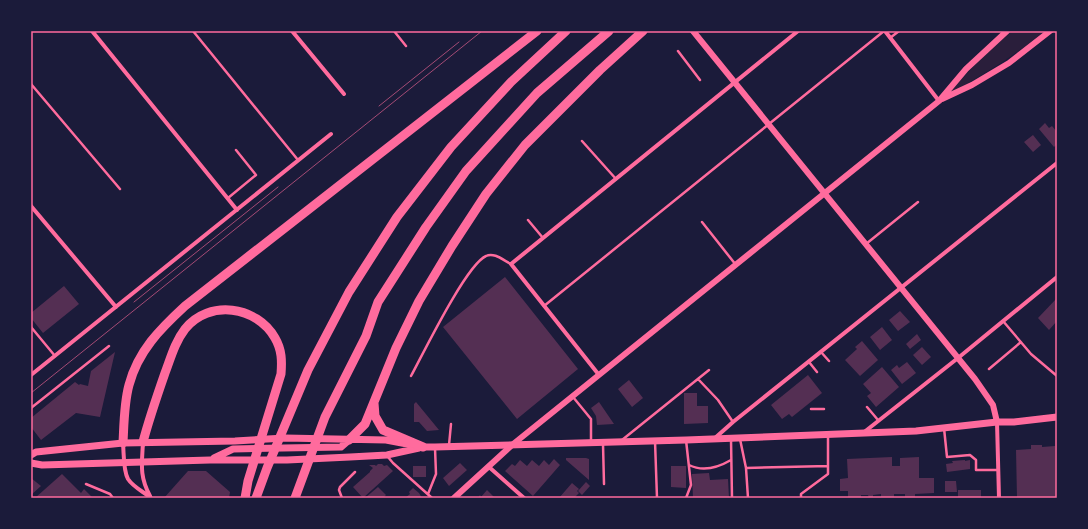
<svg xmlns="http://www.w3.org/2000/svg" width="1088" height="529" font-family="'Sofia Sans Condensed',sans-serif">
	<style>
		.green { fill: #2a1e3b }
		.building { fill: #542f53 }
		.lines { fill: none; stroke-linecap: round; stroke-linejoin: round }
		.service { stroke: #ff6b9d; stroke-width: 2.5 }
		.minor { stroke: #ff6b9d; stroke-width: 4 }
		.tertiary { stroke: #ff6b9d; stroke-width: 6 }
		.secondary { stroke: #ff6b9d; stroke-width: 7 }
		.motorway { stroke: #ff6b9d; stroke-width: 9 }
		.tram { stroke: #a44b75; stroke-width: 1 }
		.neatline { fill: none; stroke: #ff6b9d; stroke-width: 1.5 }
	</style>
	<rect width="100%" height="100%" fill="#1b1b3a"/>
	<!-- green -->
	<path class="green" d="M 1011,31 L 1045,31 C 1015,55 984,75 950,93 L 950,92 L 987,52 Z"/>
	<!-- building -->
	<path class="building" d="M 1045,123 L 1049,128 L 1052,126 L 1057,132 L 1057,144 L 1054,147 L 1039,129 Z
		M 1033,135 L 1041,145 L 1033,152 L 1024,142 Z
		M 505,277 L 578,369 L 517,419 L 443,327 Z
		M 64,286 L 79,304 L 43,333 L 31,318 L 31,313 Z
		M 1057,298 L 1057,321 L 1049,330 L 1038,318 Z
		M 900,311 L 910,322 L 898,331 L 889,320 Z
		M 882,327 L 892,340 L 880,350 L 870,337 Z
		M 917,334 L 921,340 L 910,349 L 906,344 Z
		M 862,341 L 878,360 L 860,376 L 845,360 L 857,349 L 855,347 Z
		M 922,347 L 931,357 L 922,365 L 913,355 Z
		M 115,352 L 100,417 L 76,413 L 41,440 L 31,427 L 31,418 L 75,382 L 79,385 L 80,384 L 88,386 L 91,371 Z
		M 907,362 L 916,373 L 902,384 L 891,370 L 897,365 L 899,368 Z
		M 882,367 L 899,387 L 876,407 L 867,396 L 871,393 L 863,384 Z
		M 808,375 L 822,393 L 792,417 L 789,414 L 782,419 L 771,405 Z
		M 629,380 L 643,398 L 632,407 L 618,389 Z
		M 684,393 L 697,393 L 697,406 L 708,406 L 708,423 L 684,424 Z
		M 416,402 L 439,430 L 427,431 L 419,422 L 414,422 L 414,404 Z
		M 599,402 L 614,424 L 597,425 L 596,416 L 591,408 Z
		M 1031,445 L 1042,445 L 1042,447 L 1055,446 L 1056,498 L 1017,498 L 1016,450 L 1031,449 Z
		M 892,457 L 892,466 L 900,466 L 900,458 L 919,457 L 919,478 L 934,478 L 934,493 L 915,494 L 915,498 L 905,498 L 905,494 L 894,494 L 894,498 L 881,498 L 881,494 L 873,495 L 873,498 L 869,498 L 868,495 L 861,495 L 861,498 L 848,498 L 848,491 L 840,491 L 840,479 L 848,478 L 847,459 Z
		M 566,458 L 586,458 L 589,459 L 589,480 L 566,460 Z
		M 554,459 L 560,465 L 533,496 L 505,471 L 512,464 L 515,466 L 520,460 L 527,466 L 532,460 L 539,466 L 544,460 L 549,465 Z
		M 965,460 L 965,461 L 970,460 L 970,469 L 947,472 L 946,464 L 953,463 L 952,461 Z
		M 460,463 L 467,470 L 449,486 L 443,478 Z
		M 378,464 L 382,464 L 384,466 L 387,465 L 393,471 L 363,498 L 353,487 L 370,472 L 370,471 L 373,468 L 369,465 L 375,465 L 376,466 Z
		M 413,466 L 426,466 L 426,477 L 413,477 Z
		M 671,466 L 686,466 L 686,488 L 671,487 Z
		M 188,471 L 206,471 L 230,492 L 229,498 L 164,498 Z
		M 709,473 L 710,480 L 728,479 L 729,498 L 693,498 L 692,474 Z
		M 62,474 L 81,493 L 84,489 L 93,498 L 35,498 Z
		M 31,478 L 41,486 L 31,495 Z
		M 945,481 L 956,481 L 957,492 L 945,492 Z
		M 586,482 L 590,486 L 582,495 L 578,491 Z
		M 572,483 L 579,489 L 577,491 L 579,493 L 574,498 L 559,498 Z
		M 378,487 L 386,495 L 383,498 L 365,498 Z
		M 413,488 L 419,493 L 422,498 L 405,498 L 410,494 L 409,492 Z
		M 487,490 L 495,498 L 478,498 L 480,495 L 481,497 Z
		M 958,490 L 981,490 L 981,498 L 958,498 Z"/>
	<g class="lines">
		<!-- service -->
		<path class="service" d="M 193,31 L 298,160
			M 394,31 L 406,46
			M 890,38 L 899,31
			M 678,51 L 700,80
			M 31,84 L 120,189
			M 582,141 L 616,179
			M 228,198 L 256,175 L 236,150
			M 528,220 L 543,238
			M 702,222 L 736,265
			M 866,244 L 918,202
			M 544,306 L 884,31
			M 1003,321 L 1031,354 L 1057,376
			M 31,327 L 55,356
			M 821,352 L 829,361
			M 809,362 L 817,372
			M 989,369 L 1021,342
			M 411,376 C 423,354 466,265 486,256 C 494,252 503,260 511,264
			M 698,379 L 718,400 L 733,422
			M 573,397 L 591,419 L 591,442
			M 867,407 L 878,420
			M 31,408 L 109,346
			M 811,409 L 824,409
			M 944,428 L 947,457 L 970,455 L 976,460 L 976,470 L 998,470
			M 731,439 L 732,498
			M 740,439 L 746,468 L 828,466
			M 622,440 L 709,370
			M 655,441 L 657,498
			M 603,444 L 604,484
			M 449,445 L 451,424
			M 388,457 L 393,463 L 432,498
			M 689,465 C 703,472 719,467 731,460
			M 746,468 L 748,498
			M 86,484 L 110,494 L 113,498
			M 428,494 L 436,474 L 435,448
			M 342,498 L 339,490 L 340,487 L 355,472
			M 686,498 L 691,485 L 686,440
			M 801,498 L 801,494 L 828,474 L 828,435"/>
		<!-- minor -->
		<path class="minor" d="M 92,31 L 237,210
			M 292,31 L 344,94
			M 885,31 L 939,101
			M 31,206 L 116,307
			M 31,375 L 331,134
			M 599,375 L 511,264 L 798,31
			M 997,422 L 999,498
			M 863,433 L 958,358 L 1057,277
			M 715,438 L 733,422 L 1057,163
			M 143,442 C 142,463 139,476 150,496
			M 123,443 C 124,454 123,470 128,479 C 133,487 144,492 151,498
			M 489,467 L 524,498"/>
		<!-- tertiary -->
		<path class="tertiary" d="M 693,31 L 975,379 L 993,405 L 997,422
			M 942,99 L 972,85 L 1009,63 L 1050,31
			M 454,498 L 512,445 L 939,101 L 966,69 L 1007,31"/>
		<!-- secondary -->
		<path class="secondary" d="M 31,455 L 36,452 L 123,443 L 235,441 L 285,438 L 386,440 L 423,447 L 435,447 L 686,440 L 916,431 L 997,422 L 1014,422 L 1057,417
			M 214,458 L 233,449 L 341,447 L 349,440
			M 31,463 L 42,465 L 210,460 L 287,460 L 350,457 L 387,455 L 419,448"/>
		<!-- motorway -->
		<path class="motorway" d="M 374,403 L 375,416 L 383,430 L 423,447
			M 349,440 L 365,424 L 396,348 L 419,301 L 452,246 L 486,194 L 525,145 L 600,70 L 643,31
			M 143,442 C 149,419 157,396 165,373 C 171,357 175,342 185,329 C 209,299 257,306 275,338 C 282,350 282,361 281,374 L 248,481 L 245,498
			M 123,443 C 124,424 124,403 129,385 C 138,351 160,329 185,306 L 537,31
			M 256,498 L 267,468 L 308,370 L 349,292 L 397,217 L 451,147 L 511,82 L 566,31
			M 295,498 L 325,417 L 366,336 L 378,302 L 426,227 L 466,171 L 537,93 L 609,31"/>
		<!-- tram -->
		<path class="tram" d="M 379,106 L 459,42
			M 134,302 L 278,187
			M 31,393 L 482,31"/>
	</g>
	<!-- border -->
	<rect width="1088" height="529" fill="none" stroke="#1b1b3a" stroke-width="64"/>
	<rect x="32" y="32" width="1024" height="465" class="neatline"/>
</svg>
